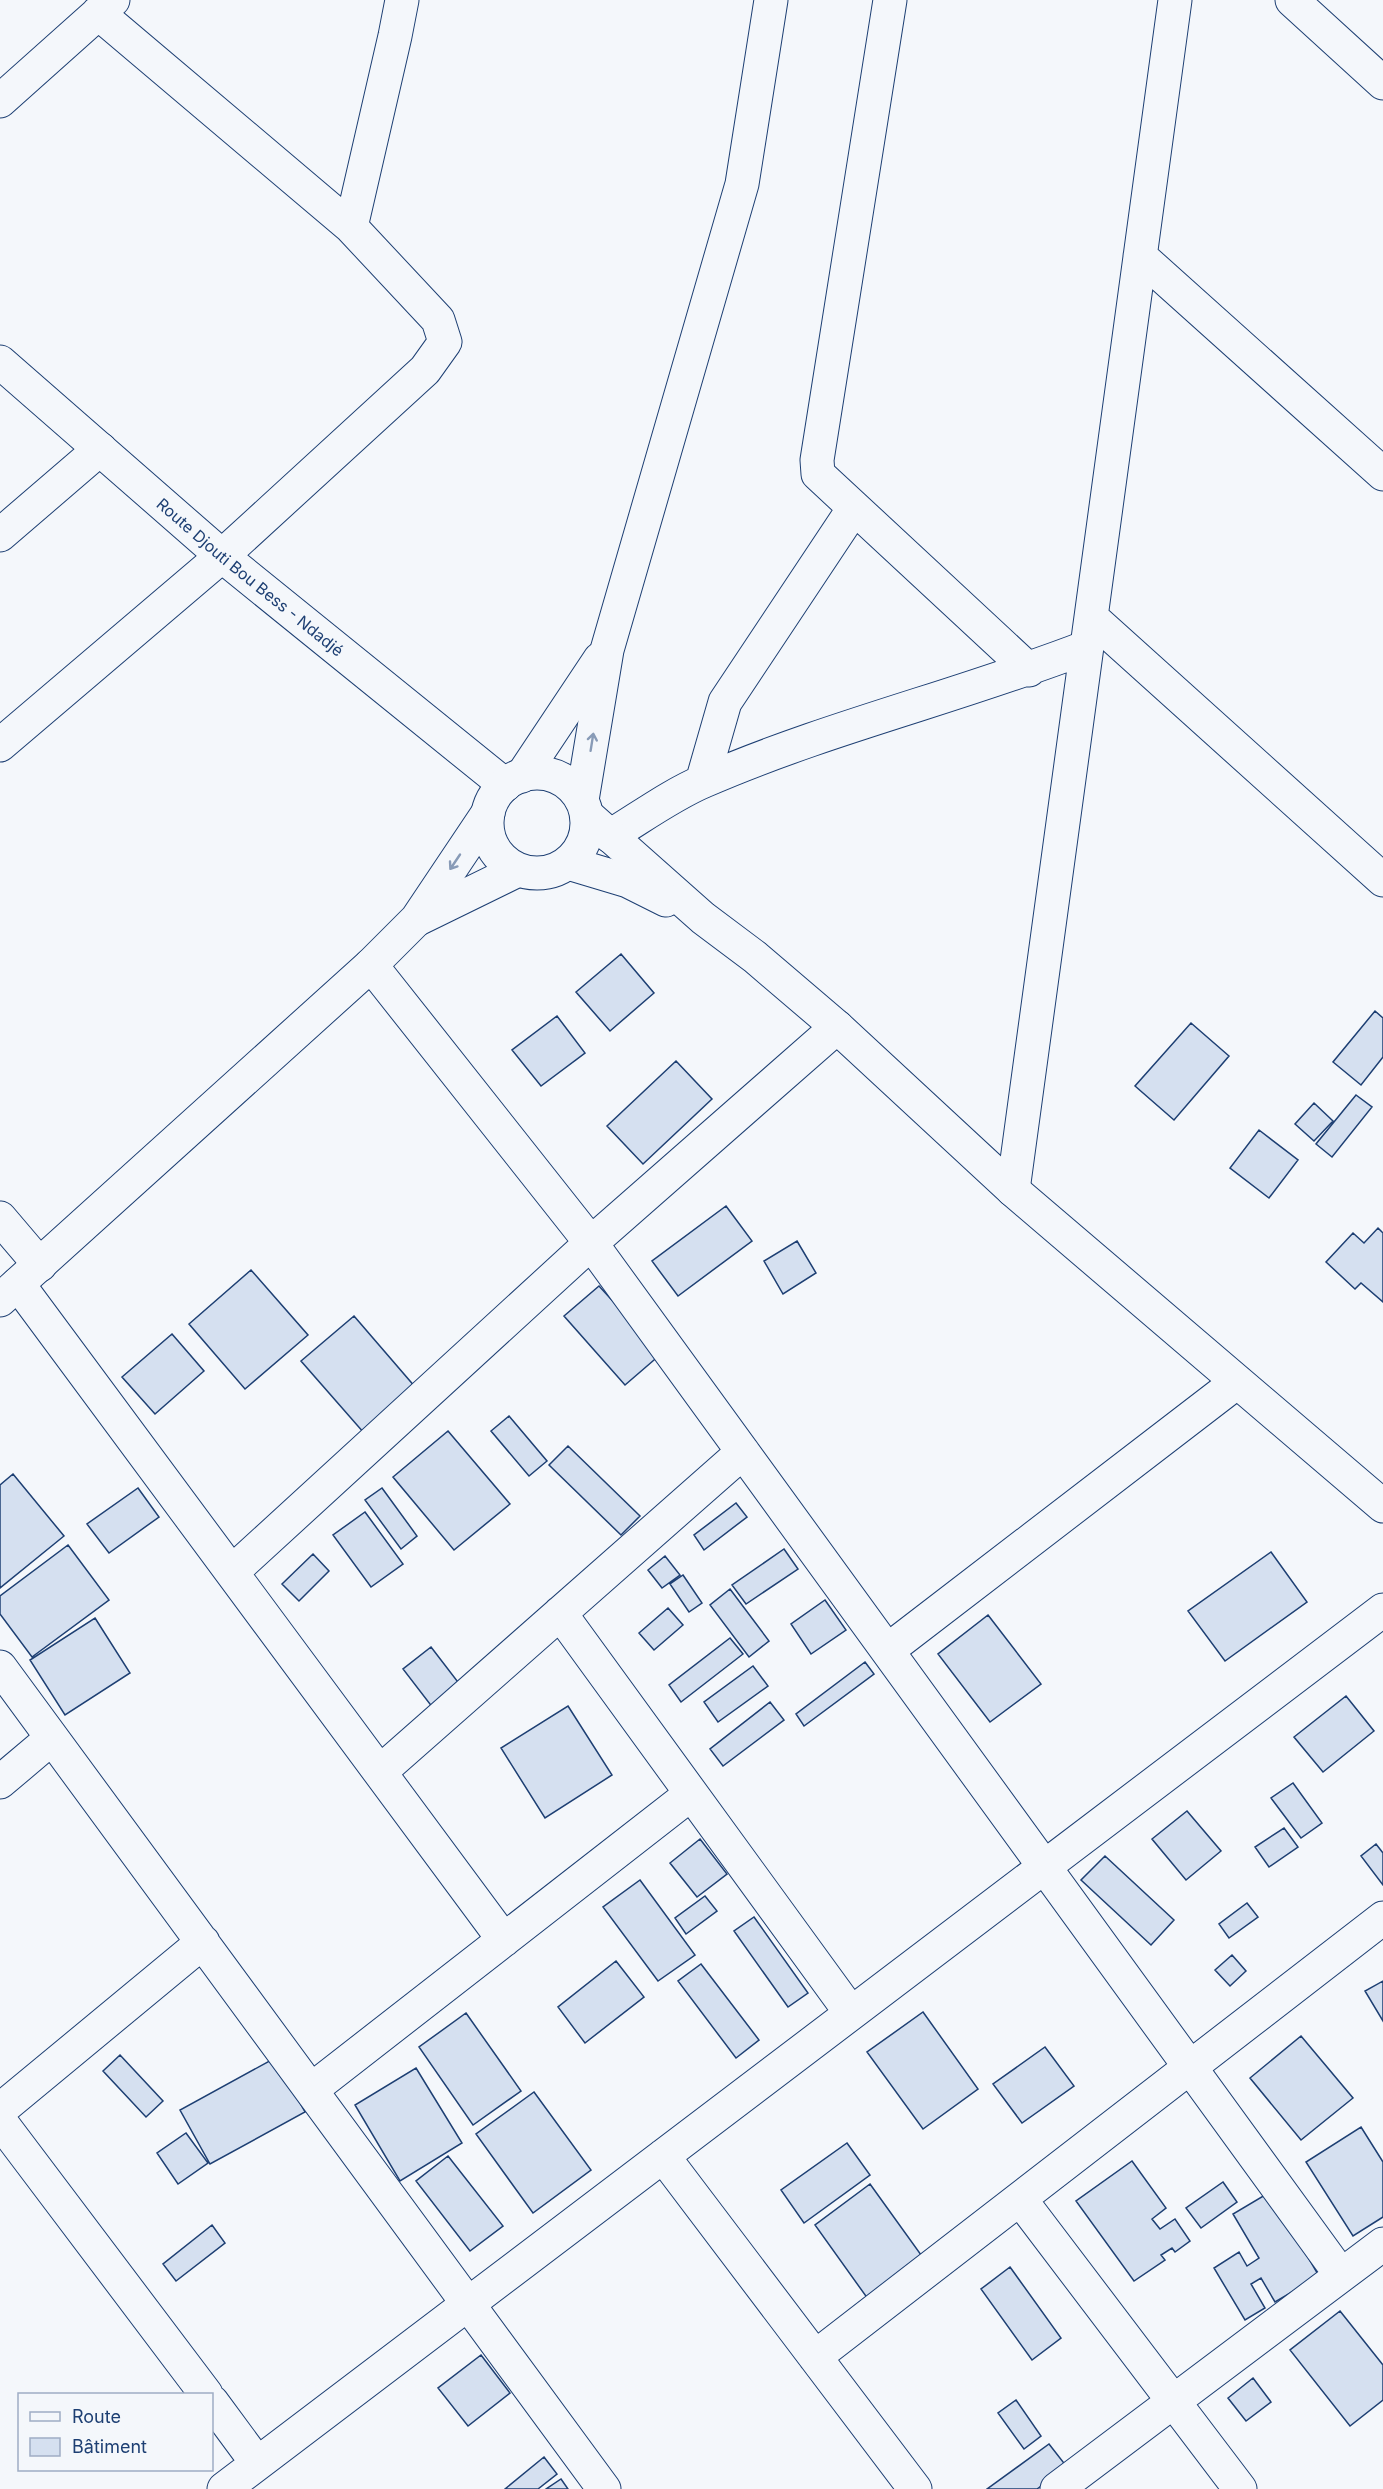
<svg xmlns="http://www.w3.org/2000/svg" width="1383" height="2489" font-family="Inter,sans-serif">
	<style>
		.building { fill: #d5e0f0; stroke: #1d3f73; stroke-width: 1.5 }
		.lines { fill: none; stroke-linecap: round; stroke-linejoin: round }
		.minor-casing { stroke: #1d3f73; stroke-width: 35 }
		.major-casing { stroke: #1d3f73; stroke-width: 35 }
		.minor { stroke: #f4f7fb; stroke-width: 33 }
		.major { stroke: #f4f7fb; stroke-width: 33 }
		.oneway { stroke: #889bb7 }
		.labels { text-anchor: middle; stroke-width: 4.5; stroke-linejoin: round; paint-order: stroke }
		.street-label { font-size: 16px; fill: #1d3f73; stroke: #f4f7fb }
	</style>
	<rect width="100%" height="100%" fill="#f4f7fb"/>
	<!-- building -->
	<path class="building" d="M 621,954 L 654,993 L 610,1031 L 576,992 Z
		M 1375,1011 L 1383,1018 L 1383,1057 L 1361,1085 L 1333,1062 Z
		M 557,1016 L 585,1053 L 541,1086 L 512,1050 Z
		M 1191,1023 L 1229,1056 L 1174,1120 L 1135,1086 Z
		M 676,1061 L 712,1099 L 643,1164 L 607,1126 Z
		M 1356,1095 L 1372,1107 L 1332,1157 L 1316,1144 Z
		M 1314,1103 L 1333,1121 L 1314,1141 L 1295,1124 Z
		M 1259,1130 L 1298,1160 L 1269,1198 L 1230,1168 Z
		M 726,1206 L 752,1241 L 678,1296 L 652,1261 Z
		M 1378,1228 L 1383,1233 L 1383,1302 L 1361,1283 L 1355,1289 L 1326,1262 L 1353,1233 L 1364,1243 Z
		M 797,1241 L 816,1273 L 783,1294 L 764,1261 Z
		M 251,1270 L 308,1335 L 245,1389 L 189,1324 Z
		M 599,1286 L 661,1354 L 625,1385 L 564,1316 Z
		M 354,1316 L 416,1388 L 364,1433 L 301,1361 Z
		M 172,1334 L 204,1371 L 155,1414 L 122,1377 Z
		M 509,1416 L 547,1461 L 529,1476 L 491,1431 Z
		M 448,1431 L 510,1504 L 454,1550 L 393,1477 Z
		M 568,1446 L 640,1516 L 621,1535 L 549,1465 Z
		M 13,1474 L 64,1536 L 0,1588 L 0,1485 Z
		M 138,1488 L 159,1517 L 109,1553 L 87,1524 Z
		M 382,1488 L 417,1536 L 401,1549 L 365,1500 Z
		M 736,1503 L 747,1517 L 704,1550 L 694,1535 Z
		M 365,1512 L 403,1564 L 371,1587 L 333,1535 Z
		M 68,1545 L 109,1600 L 32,1657 L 0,1614 L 0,1596 Z
		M 784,1549 L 798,1569 L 746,1604 L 732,1585 Z
		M 1271,1552 L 1307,1602 L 1225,1661 L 1188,1611 Z
		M 313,1554 L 329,1571 L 299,1601 L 282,1584 Z
		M 665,1556 L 680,1575 L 662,1588 L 648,1570 Z
		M 683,1575 L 702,1603 L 689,1612 L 670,1584 Z
		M 730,1589 L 769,1641 L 749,1657 L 710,1605 Z
		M 825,1600 L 846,1630 L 811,1654 L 791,1624 Z
		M 668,1608 L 683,1625 L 654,1650 L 639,1633 Z
		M 988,1615 L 1041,1684 L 990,1722 L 938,1654 Z
		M 95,1618 L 130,1673 L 65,1715 L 30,1660 Z
		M 730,1638 L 743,1654 L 681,1702 L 669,1685 Z
		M 431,1647 L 461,1686 L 433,1708 L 403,1669 Z
		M 865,1662 L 874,1674 L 804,1726 L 796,1714 Z
		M 753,1666 L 768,1686 L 718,1722 L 704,1702 Z
		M 1346,1696 L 1374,1731 L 1323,1772 L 1294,1737 Z
		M 770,1702 L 784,1720 L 723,1766 L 710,1749 Z
		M 568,1706 L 612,1775 L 545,1818 L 501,1748 Z
		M 1293,1783 L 1322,1823 L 1301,1838 L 1271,1798 Z
		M 1187,1811 L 1221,1851 L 1186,1880 L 1152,1839 Z
		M 1284,1828 L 1298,1847 L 1269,1867 L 1255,1847 Z
		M 700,1839 L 727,1874 L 697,1897 L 670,1863 Z
		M 1376,1844 L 1383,1853 L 1383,1885 L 1361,1856 Z
		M 1105,1856 L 1174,1920 L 1151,1945 L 1081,1880 Z
		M 640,1880 L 695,1955 L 658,1981 L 603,1907 Z
		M 705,1896 L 717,1911 L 686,1934 L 675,1918 Z
		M 1247,1903 L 1258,1917 L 1229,1938 L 1219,1924 Z
		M 754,1917 L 808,1993 L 788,2007 L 734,1931 Z
		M 1232,1955 L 1246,1971 L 1230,1986 L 1215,1970 Z
		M 616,1961 L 644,1997 L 585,2043 L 558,2007 Z
		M 701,1964 L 759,2040 L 736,2058 L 678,1981 Z
		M 1383,1981 L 1383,2021 L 1365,1991 Z
		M 923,2012 L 978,2089 L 923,2129 L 867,2052 Z
		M 466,2013 L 521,2091 L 473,2125 L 419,2047 Z
		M 1301,2036 L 1353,2098 L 1301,2140 L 1250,2078 Z
		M 1045,2047 L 1074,2086 L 1022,2123 L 993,2084 Z
		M 120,2055 L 163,2101 L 146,2117 L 103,2071 Z
		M 275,2058 L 305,2112 L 210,2164 L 180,2110 Z
		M 416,2068 L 462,2143 L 400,2181 L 355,2105 Z
		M 534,2092 L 591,2170 L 533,2213 L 476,2134 Z
		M 1361,2127 L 1383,2162 L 1383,2217 L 1353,2236 L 1306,2162 Z
		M 186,2133 L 208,2163 L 178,2184 L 157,2153 Z
		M 847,2143 L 870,2175 L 804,2223 L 781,2190 Z
		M 448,2156 L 503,2226 L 470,2251 L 416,2181 Z
		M 1132,2161 L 1166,2208 L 1152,2219 L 1160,2229 L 1175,2219 L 1190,2241 L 1175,2252 L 1172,2248 L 1161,2255 L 1165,2260 L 1134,2281 L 1076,2201 Z
		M 1223,2182 L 1237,2202 L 1201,2228 L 1186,2208 Z
		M 870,2184 L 924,2259 L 868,2299 L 815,2225 Z
		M 1270,2192 L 1319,2276 L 1275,2302 L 1261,2278 L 1251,2284 L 1265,2308 L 1245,2320 L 1214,2268 L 1239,2252 L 1247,2266 L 1259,2258 L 1233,2214 Z
		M 212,2225 L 225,2243 L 176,2281 L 163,2264 Z
		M 1010,2267 L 1061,2338 L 1032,2360 L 981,2289 Z
		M 1340,2311 L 1383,2365 L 1383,2400 L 1350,2426 L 1290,2350 Z
		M 481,2355 L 510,2393 L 468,2426 L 438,2388 Z
		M 1253,2378 L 1271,2402 L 1246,2421 L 1228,2398 Z
		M 1016,2400 L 1041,2436 L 1024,2449 L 998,2413 Z
		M 1049,2444 L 1067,2467 L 1037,2489 L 987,2489 Z
		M 544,2457 L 557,2474 L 538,2489 L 505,2489 Z
		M 561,2479 L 568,2489 L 546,2489 Z"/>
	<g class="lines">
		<defs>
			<path id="minor" d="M 890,0 L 817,460 L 818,474 L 1029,670
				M 1292,0 L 1383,83
				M 0,101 L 113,0
				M 351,227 L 395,36 L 402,0
				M 1140,256 L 1383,474
				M 0,535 L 100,449
				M 1091,617 L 1383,880
				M 0,745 L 222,556 L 425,370 L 445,342 L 438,320 L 351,227 L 98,13
				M 702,782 L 725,702 L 854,508
				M 610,836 C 640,818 671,795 704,781 C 828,727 961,696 1087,647
				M 371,965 L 591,1243 L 1341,2275
				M 1013,1190 L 1175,0
				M 0,1218 L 40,1265
				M 18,1284 L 504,1940
				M 232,1572 L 591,1243 L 837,1027
				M 560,1613 L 851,2013
				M 888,1650 L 1237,1382
				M 0,1667 L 604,2489
				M 380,1772 L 743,1452
				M 0,1782 L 52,1738
				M 311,2090 L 691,1794
				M 0,2110 L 203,1942
				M 0,2121 L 206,2394
				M 663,2156 L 915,2489
				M 1020,2199 L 1240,2489
				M 815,2357 L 1383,1918
				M 212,2402 L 257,2463
				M 224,2489 L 1383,1610
				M 1057,2489 L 1383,2244"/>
			<g id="major">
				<path id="s1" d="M 0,362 L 222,556 L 505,785"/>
				<circle cx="537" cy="823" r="50"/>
				<path d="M 522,776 L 600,659"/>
				<path d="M 582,800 L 607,650 L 742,184 L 771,0"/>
				<path d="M 588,816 L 703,918 L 755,957 L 837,1027 L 1013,1190 L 1383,1506"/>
				<path d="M 568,863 L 628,881 L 666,900"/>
				<path d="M 418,919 L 518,870"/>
				<path d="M 0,1300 L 371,965 L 417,919 L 488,813"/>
			</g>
		</defs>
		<!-- minor casing -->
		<use href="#minor" class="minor-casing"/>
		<!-- major casing -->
		<use href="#major" class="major-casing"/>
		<!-- minor -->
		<use href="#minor" class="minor"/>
		<!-- major -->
		<use href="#major" class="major"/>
	</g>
	<!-- one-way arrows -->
	<defs><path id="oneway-shaft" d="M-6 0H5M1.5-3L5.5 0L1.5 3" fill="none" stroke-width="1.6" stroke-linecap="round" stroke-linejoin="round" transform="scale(1.5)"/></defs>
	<g class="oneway">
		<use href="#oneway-shaft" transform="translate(592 742) rotate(-81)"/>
		<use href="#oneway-shaft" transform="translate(455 862) rotate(124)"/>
	</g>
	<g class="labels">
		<!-- street labels -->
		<g class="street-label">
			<text dy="6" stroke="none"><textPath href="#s1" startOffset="330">Route Djouti Bou Bess - Ndadjé</textPath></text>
		</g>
	</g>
	<!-- legend -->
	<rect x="18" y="2393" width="195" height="78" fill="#f4f7fb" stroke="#9eadc5" stroke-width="1.5"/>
	<rect x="30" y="2412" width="30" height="9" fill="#f4f7fb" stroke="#9eadc5" stroke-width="1.5"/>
	<text x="72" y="2423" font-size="18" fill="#1d3f73">Route</text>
	<rect x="30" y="2438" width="30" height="18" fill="#d5e0f0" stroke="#9eadc5" stroke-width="1.5"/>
	<text x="72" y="2453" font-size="18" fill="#1d3f73">Bâtiment</text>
</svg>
